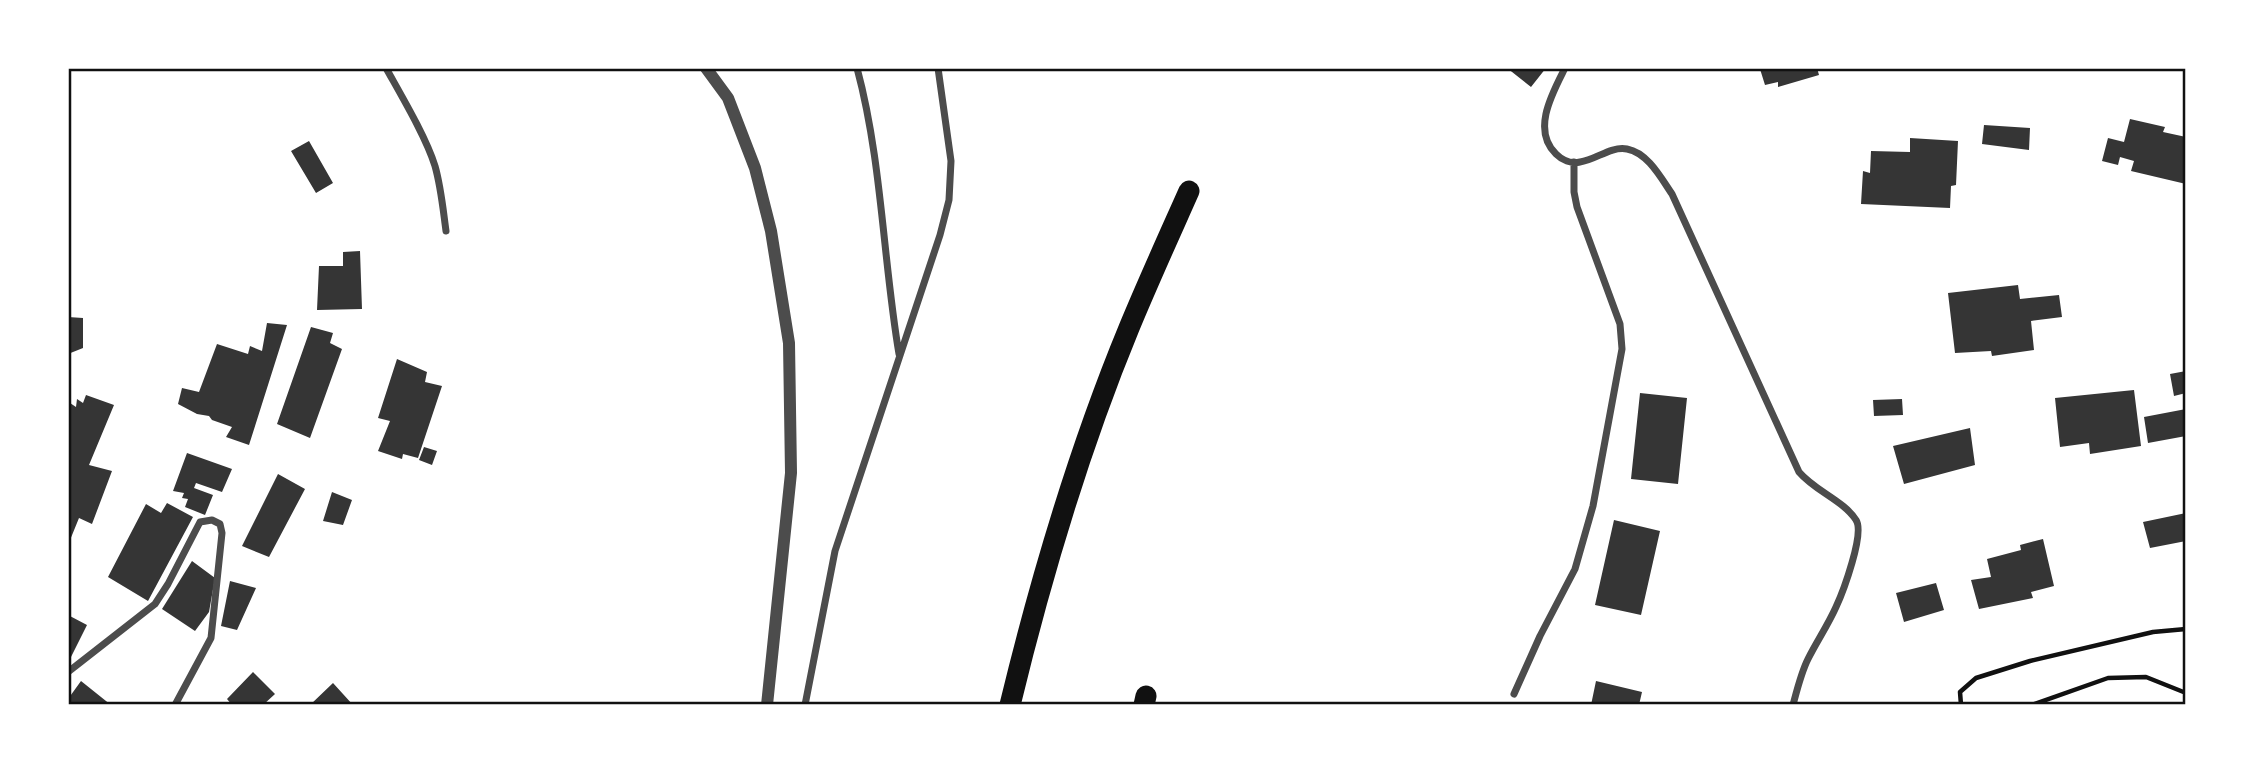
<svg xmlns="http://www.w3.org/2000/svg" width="2254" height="773" font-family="'Alegreya Sans',sans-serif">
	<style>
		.building { fill: #353535 }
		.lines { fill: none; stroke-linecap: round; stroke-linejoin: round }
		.path { stroke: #111; stroke-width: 4.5 }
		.minor { stroke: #4c4c4c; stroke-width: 7 }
		.tertiary { stroke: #4c4c4c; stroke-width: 12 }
		.motorway { stroke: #111; stroke-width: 21 }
		.neatline { fill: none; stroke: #111; stroke-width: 2.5 }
	</style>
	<rect width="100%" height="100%" fill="#fff"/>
	<!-- building -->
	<path class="building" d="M 1507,68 L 1546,68 L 1531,87 Z
		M 1762,68 L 1817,68 L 1819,75 L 1778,87 L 1778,82 L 1765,85 L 1760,69 Z
		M 2130,119 L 2165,127 L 2163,132 L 2186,137 L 2186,184 L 2131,171 L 2134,161 L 2120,157 L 2118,165 L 2102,161 L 2108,138 L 2124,142 Z
		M 1984,125 L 2030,128 L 2029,150 L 1982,144 Z
		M 1910,138 L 1958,141 L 1956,185 L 1951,186 L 1950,208 L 1861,204 L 1863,171 L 1870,173 L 1871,151 L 1910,152 Z
		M 309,141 L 333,183 L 316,193 L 291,151 Z
		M 360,251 L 362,309 L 317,310 L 319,266 L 343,266 L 343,252 Z
		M 2018,285 L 2020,299 L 2059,295 L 2062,317 L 2031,321 L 2034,350 L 1992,356 L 1991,351 L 1955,353 L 1948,293 Z
		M 68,317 L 83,318 L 83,348 L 68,354 Z
		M 267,323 L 287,325 L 249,445 L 226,437 L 232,427 L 212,420 L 209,416 L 197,414 L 178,404 L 182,388 L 199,392 L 217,344 L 248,354 L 250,346 L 262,351 Z
		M 311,327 L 333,333 L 330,343 L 342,349 L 310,438 L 277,424 Z
		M 397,359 L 427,372 L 425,382 L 442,386 L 418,458 L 403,454 L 402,459 L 378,451 L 390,421 L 378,418 Z
		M 2186,371 L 2186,393 L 2174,396 L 2170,374 Z
		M 2134,390 L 2141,446 L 2090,454 L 2089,443 L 2060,447 L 2055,398 Z
		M 1640,393 L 1687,398 L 1678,484 L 1631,479 Z
		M 86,395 L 114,405 L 89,465 L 112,471 L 92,524 L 79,518 L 68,545 L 68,407 L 70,403 L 76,407 L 77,399 L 83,403 Z
		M 1902,399 L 1903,415 L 1874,416 L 1873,400 Z
		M 2186,409 L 2186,436 L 2148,443 L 2144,417 Z
		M 1970,428 L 1975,465 L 1904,484 L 1893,446 Z
		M 424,447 L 437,451 L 432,465 L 419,460 Z
		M 187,453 L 232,469 L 222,492 L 196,483 L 194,488 L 213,495 L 205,515 L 185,507 L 188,499 L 182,498 L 184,493 L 173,491 Z
		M 278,474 L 305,489 L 269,557 L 242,546 Z
		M 332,492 L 352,500 L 343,525 L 323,521 Z
		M 167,503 L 193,517 L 148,601 L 108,577 L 146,504 L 161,513 Z
		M 2186,513 L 2186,541 L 2150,548 L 2143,522 Z
		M 1614,520 L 1660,531 L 1641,615 L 1595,605 Z
		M 2043,539 L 2054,586 L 2031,592 L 2033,598 L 1979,609 L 1971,580 L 1991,577 L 1987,559 L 2021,550 L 2020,545 Z
		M 192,561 L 215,578 L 209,612 L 195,631 L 162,609 Z
		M 230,581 L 256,588 L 237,630 L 221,626 Z
		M 1936,583 L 1944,610 L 1904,622 L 1896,593 Z
		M 68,615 L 87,625 L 68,663 Z
		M 253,672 L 275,694 L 263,705 L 232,705 L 227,699 Z
		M 81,681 L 111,705 L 68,705 L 68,699 Z
		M 1596,681 L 1642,692 L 1639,705 L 1591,705 Z
		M 333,683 L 353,705 L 310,705 Z"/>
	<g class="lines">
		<!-- path -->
		<path class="path" d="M 1961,705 L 1960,692 L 1976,678 L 2030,661 L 2153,632 L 2186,629
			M 2032,705 L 2108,678 L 2146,677 L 2186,693"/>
		<!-- minor -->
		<path class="minor" d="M 386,68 C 401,95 426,137 435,166 C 441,187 443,209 446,231
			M 857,68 C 882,161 883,260 899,354
			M 1565,68 C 1553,92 1531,130 1556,154 C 1562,160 1571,164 1580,162 C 1596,160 1610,146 1627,149 C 1648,153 1661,178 1672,194 L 1799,472 C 1815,491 1844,501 1856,520 C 1865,533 1843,592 1836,607 C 1828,625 1817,641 1808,659 C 1801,673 1797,690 1793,705
			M 68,672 L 155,604 L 168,584 L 200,522 L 212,520 L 220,524 L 222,533 L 211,638 L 175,705
			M 1514,694 L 1540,636 L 1575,569 L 1593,506 L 1622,349 L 1620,324 L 1577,207 L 1574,192 L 1574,162
			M 805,705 L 835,551 L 940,235 L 949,200 L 951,161 L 938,68"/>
		<!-- tertiary -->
		<path class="tertiary" d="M 706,68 L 728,98 L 755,168 L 771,231 L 789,343 L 791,473 L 767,705"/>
		<!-- motorway -->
		<path class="motorway" d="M 1010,705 C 1041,577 1079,449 1129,328 C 1148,282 1169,236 1189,191
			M 1144,705 L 1146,696"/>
	</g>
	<!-- border -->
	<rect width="2254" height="773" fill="none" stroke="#ffffff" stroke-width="140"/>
	<rect x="70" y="70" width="2114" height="633" class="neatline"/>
</svg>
